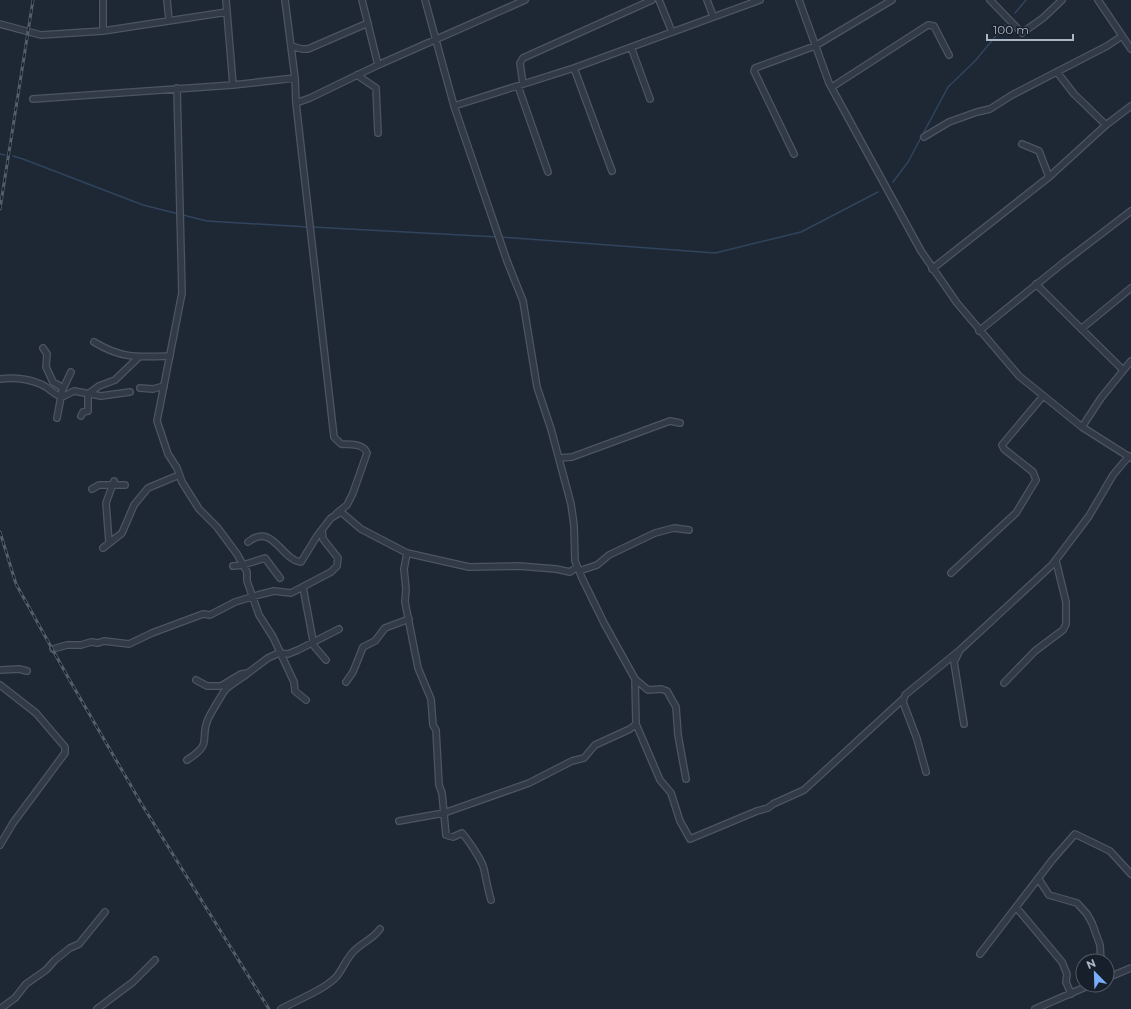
<svg xmlns="http://www.w3.org/2000/svg" width="1131" height="1009" font-family="Montserrat,sans-serif">
	<style>
		.lines { fill: none; stroke-linecap: round; stroke-linejoin: round }
		.stream { stroke: #30445d; stroke-width: 1.5 }
		.minor-casing { stroke: #4c5561; stroke-width: 8 }
		.minor { stroke: #313a46; stroke-width: 5.5 }
		.rail-casing { stroke: #535e6d; stroke-width: 3 }
		.rail { stroke: #171f2a; stroke-width: 1.5; stroke-dasharray: 4.5; stroke-linecap: butt }
	</style>
	<rect width="100%" height="100%" fill="#1e2835"/>
	<g class="lines">
		<!-- stream -->
		<path class="stream" d="M 1015,13 L 1026,0
			M 0,154 L 5,155
			M 13,156 L 23,159 L 143,205 L 179,214
			M 893,182 L 908,162 L 948,87 L 975,61 L 1005,25
			M 183,215 L 207,221 L 308,227
			M 312,227 L 498,237
			M 501,237 L 715,253 L 801,232 L 878,192"/>
		<defs>
			<path id="minor" d="M 167,0 L 169,20
				M 285,0 L 295,78 L 296,103 L 310,98 L 378,65 L 525,0
				M 362,0 L 378,65
				M 425,0 L 454,106 L 507,261 L 523,301 L 537,387 L 551,429 L 571,504 L 574,525 L 575,561 L 582,578 L 604,623 L 635,679 L 648,690 L 661,689 L 667,691 L 676,707 L 678,735 L 686,779
				M 659,0 L 672,32
				M 707,0 L 713,16
				M 799,0 L 829,83 L 921,251 L 957,303 L 1019,376 L 1082,427 L 1131,458
				M 990,0 L 1022,33 L 1043,18 L 1062,0
				M 1098,0 L 1131,49
				M 0,24 L 41,35 L 103,31 L 227,12
				M 103,31 L 103,0
				M 291,46 L 302,49 L 308,49 L 368,23
				M 631,47 L 650,99
				M 574,68 L 612,171
				M 1057,72 L 1074,94 L 1106,125
				M 357,75 L 376,88 L 378,133
				M 523,84 L 520,63 L 523,58 L 652,0
				M 233,85 L 295,78
				M 518,86 L 548,172
				M 832,87 L 928,25 L 934,26 L 949,55
				M 177,88 L 182,293 L 157,421 L 168,454 L 177,468 L 182,482 L 199,509 L 217,527 L 237,554 L 247,572 L 247,581 L 259,615 L 273,637 L 294,682 L 295,691 L 306,700
				M 33,99 L 233,85 L 226,0
				M 296,103 L 334,437 L 341,444 C 351,445 363,443 367,453 L 353,493 L 347,505 L 336,514
				M 454,106 L 574,68 L 760,0
				M 924,137 L 949,122 L 977,112 L 990,109 L 1012,95 L 1107,46 L 1122,36
				M 1022,144 L 1039,151 L 1049,177
				M 794,154 L 754,71 L 755,68 L 815,46 L 892,0
				M 932,269 L 1049,177 L 1106,125 L 1131,106
				M 1036,284 L 1123,370
				M 1081,329 L 1131,288
				M 979,331 L 1063,263 L 1131,211
				M 94,342 C 122,359 138,357 170,356
				M 43,348 L 47,354 L 46,367 L 53,382 L 63,388
				M 0,379 C 15,377 33,379 46,387 C 52,391 55,395 62,397 L 74,391 L 101,396 L 130,392
				M 140,388 L 153,389 L 164,386
				M 81,416 L 83,412 L 88,411 L 88,394 L 99,386 L 115,380 L 139,357
				M 57,418 L 62,391 L 71,372
				M 1082,427 L 1101,398 L 1131,361
				M 559,458 L 572,457 L 670,421 L 680,423
				M 92,489 L 99,485 L 125,485
				M 109,542 L 106,503 L 114,481
				M 248,542 C 273,522 281,560 301,562 L 317,536 L 331,518 L 341,512 L 361,529 L 407,553 L 469,567 L 519,566 L 556,569 L 570,572 L 577,567
				M 103,548 L 122,533 L 134,505 L 148,488 L 179,475
				M 407,553 L 404,569 L 406,589 L 405,602 L 418,668 L 431,699 L 433,725 L 436,730 L 439,785 L 442,793 L 446,835 L 453,837 L 462,833 C 468,840 482,860 484,869 C 486,879 488,890 491,900
				M 233,566 L 243,565 L 265,558 L 280,578
				M 579,571 L 597,565 L 609,555 L 655,533 L 674,528 L 689,530
				M 951,573 L 1016,513 L 1036,480 L 1033,472 L 1004,449 L 1002,445 L 1043,396
				M 303,587 L 314,646 L 326,660
				M 53,649 L 67,645 L 81,645 L 91,642 L 98,643 L 104,641 L 129,644 L 152,633 L 203,614 L 210,615 L 235,602 L 258,595 L 274,591 L 291,593 L 331,572 L 337,566 L 338,558 L 323,539 L 322,530
				M 959,652 L 954,662 L 964,724
				M 0,670 L 19,669 L 27,671
				M 196,680 L 207,686 L 221,686 L 241,674 L 248,673 L 268,658 L 279,653 L 288,654 L 298,650 L 339,629
				M 346,682 L 353,672 L 363,647 L 375,641 L 385,628 L 409,619
				M 1004,683 L 1035,651 L 1063,630 L 1066,624 L 1066,602 L 1056,561
				M 0,685 L 36,713 L 65,747 L 65,753 L 13,823 L 0,845
				M 636,724 L 660,780 L 671,793 L 680,821 L 690,839 L 757,811 L 768,808 L 773,804 L 804,790 L 903,699
				M 187,760 C 214,743 199,740 208,719 C 211,713 222,694 226,689 C 232,684 240,679 247,674
				M 926,772 L 917,739 L 903,702 L 905,695 L 960,650 L 1052,565 L 1089,516 L 1113,475 L 1129,456
				M 399,821 L 444,813 L 529,783 L 572,761 L 584,758 L 595,745 L 630,729 L 636,724 L 635,679
				M 1038,878 L 1049,895 L 1077,903 L 1087,914 L 1092,923 L 1100,945 L 1101,961
				M 1016,907 L 1062,962 L 1067,974 L 1066,982 L 1071,994
				M 980,954 L 1053,859 L 1075,834 L 1110,851 L 1131,874
				M 1107,978 L 1131,968
				M 0,1009 L 15,998 L 26,984 L 46,970 L 55,960 L 70,948 L 79,944 L 105,912
				M 97,1009 L 133,982 L 155,960
				M 281,1009 C 297,1000 326,989 337,976 C 344,967 346,959 354,951 C 363,942 373,939 380,929
				M 1035,1009 L 1090,985"/>
		</defs>
		<!-- minor casing -->
		<use href="#minor" class="minor-casing"/>
		<!-- minor -->
		<use href="#minor" class="minor"/>
		<defs>
			<path id="rail" d="M 0,209 L 33,0
				M 0,532 L 16,584 L 69,679 L 141,803 L 269,1009"/>
		</defs>
		<!-- rail casing -->
		<use href="#rail" class="rail-casing"/>
		<!-- rail -->
		<use href="#rail" class="rail"/>
	</g>
	<!-- north arrow -->
	<g transform="translate(1095 973) rotate(337)"><circle r="19" fill="#171f2a" stroke="#525b67"/>
	<path d="M0-3L7 15L0 10L-7 15Z" fill="#79aefa"/>
	<text y="-6" font-size="11" font-weight="bold" text-anchor="middle" fill="#abb5c3">N</text>
	</g>
	<!-- scale -->
	<path d="M987 34v6h86v-6" fill="none" stroke="#abb5c3" stroke-width="2"/>
	<text x="993" y="34" font-size="12" fill="#abb5c3" stroke="#171f2a" stroke-width="3" paint-order="stroke">100 m</text>
</svg>
